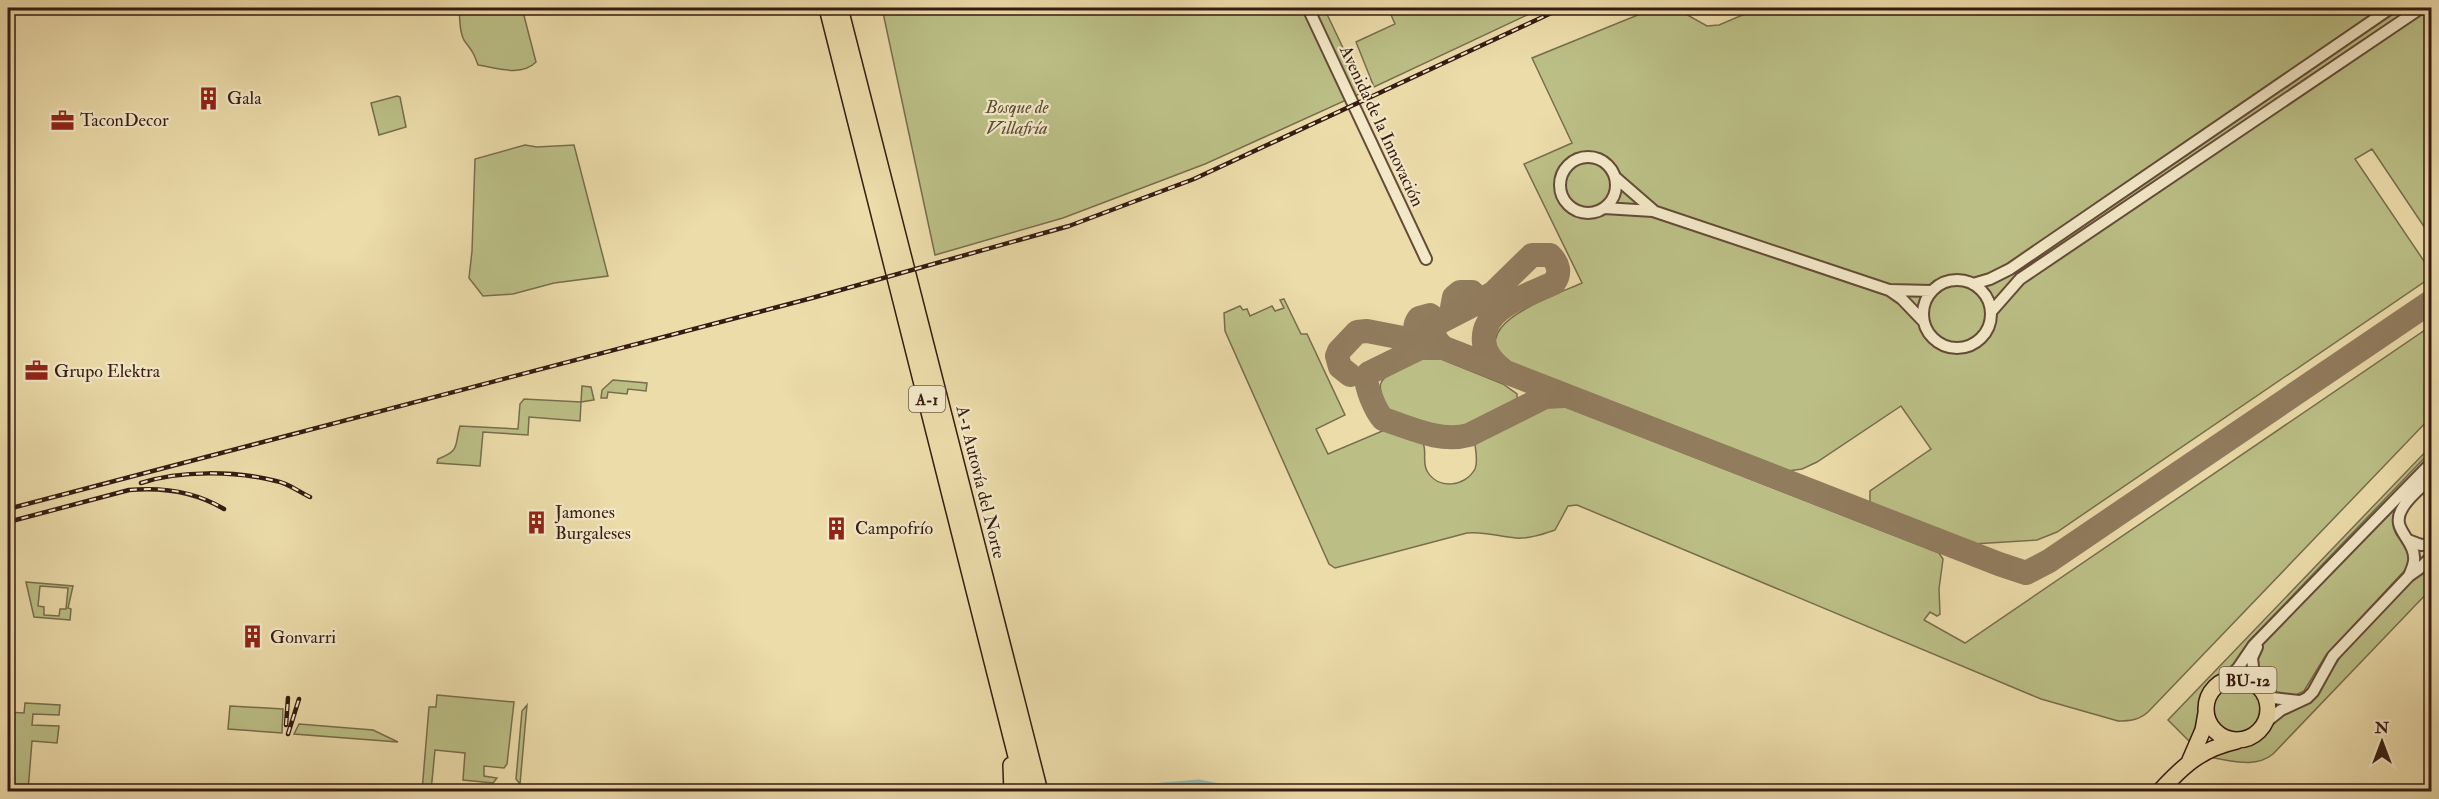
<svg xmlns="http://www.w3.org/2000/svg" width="2439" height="799" font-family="'IM FELL Double Pica',serif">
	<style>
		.green { fill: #bbbf86; stroke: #786d4c; stroke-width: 1.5; fill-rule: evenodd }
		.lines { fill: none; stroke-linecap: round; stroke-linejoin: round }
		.river { stroke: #9abaaf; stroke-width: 15 }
		.taxiway { stroke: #917c5e; stroke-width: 24 }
		.minor-casing { stroke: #644b37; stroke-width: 14 }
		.highway-casing { stroke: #361b11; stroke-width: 18 }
		.minor { stroke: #f3e8c8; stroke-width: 10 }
		.highway { stroke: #ecdcaa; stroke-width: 15 }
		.rail-casing { stroke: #361b11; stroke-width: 4.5 }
		.rail { stroke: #f3e8c8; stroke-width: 2; stroke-dasharray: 7; stroke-linecap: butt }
		.labels { text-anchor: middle; stroke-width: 4.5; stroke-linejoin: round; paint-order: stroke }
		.shield { fill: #f3e8c8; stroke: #6f5848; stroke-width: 1.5 }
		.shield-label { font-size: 16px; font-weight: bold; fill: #361b11 }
		.poi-label { font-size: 18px; fill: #361b11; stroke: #f3e8c8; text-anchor: start }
		.park-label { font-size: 18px; font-style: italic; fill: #5e4c34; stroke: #f3e8c8 }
		.street-label { font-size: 18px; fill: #361b11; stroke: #f3e8c8 }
	</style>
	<rect width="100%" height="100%" fill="#ecdcaa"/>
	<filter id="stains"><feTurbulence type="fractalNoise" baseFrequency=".00333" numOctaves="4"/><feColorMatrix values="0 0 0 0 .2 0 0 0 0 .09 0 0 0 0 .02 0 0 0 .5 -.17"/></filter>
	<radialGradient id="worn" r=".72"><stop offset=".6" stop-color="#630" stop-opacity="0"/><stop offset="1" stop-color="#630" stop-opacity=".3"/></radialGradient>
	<!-- green -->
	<path class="green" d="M 459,8 L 522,8 L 536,62 C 521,77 497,68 478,65 C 474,54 473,52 466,43 C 459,35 460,17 459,8 Z
		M 882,8 L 1324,8 L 1364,92 L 1205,164 L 1063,218 L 935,255 Z
		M 1388,8 L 1542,8 L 1374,87 L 1356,42 L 1395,24 Z
		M 1655,8 L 1675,8 L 1707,26 L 1719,25 L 1759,8 L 2431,8 L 2431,237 L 2372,149 L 2355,159 L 2428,267 L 2427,280 L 2057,532 L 2037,540 L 1973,544 L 1870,504 L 1870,491 L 1931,449 L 1901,406 L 1817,462 L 1802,469 L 1788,471 L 1509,362 C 1460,326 1558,294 1582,283 L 1524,164 L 1572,143 L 1532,58 Z
		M 397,96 L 400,97 L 406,127 L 379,135 L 371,103 Z
		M 525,145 L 537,147 L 574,145 L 608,276 L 554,283 L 513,294 L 483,296 L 469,278 L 472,251 L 475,159 Z
		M 1284,299 L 1301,334 L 1307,334 L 1345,415 L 1316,429 L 1328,454 L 1387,429 L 1405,434 L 1423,443 C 1427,452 1422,462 1427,471 C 1438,490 1465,487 1475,469 C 1478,462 1476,452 1475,445 L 1479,439 L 1551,405 L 1561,405 L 1939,553 L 1943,559 L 1939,589 L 1940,614 L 1937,616 L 1930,612 L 1924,620 L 1965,643 L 2431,326 L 2431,417 L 2148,712 C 2139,720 2130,721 2118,721 L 2041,699 L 1577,505 L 1568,506 L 1555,530 C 1543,534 1529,539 1516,538 C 1499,537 1485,531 1467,533 L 1335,568 L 1329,564 L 1225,331 L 1224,313 L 1240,306 L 1243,310 L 1247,309 L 1250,316 L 1272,306 L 1275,311 L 1284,308 L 1280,300 Z
		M 1420,359 L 1441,359 L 1503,384 L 1517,394 L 1517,400 L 1514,404 C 1495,413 1471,430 1449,431 C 1440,431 1398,419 1391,413 C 1386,407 1378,389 1381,383 C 1386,371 1409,365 1420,359 Z
		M 613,380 L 647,383 L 646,391 L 628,389 L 627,394 L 608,392 L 607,398 L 601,398 L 602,390 Z
		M 582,386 L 591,387 L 594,400 L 581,402 L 580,421 L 529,417 L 528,435 L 483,432 L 480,466 L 437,463 L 438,459 C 461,450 454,446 460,426 L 518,429 L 520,404 L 524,399 L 581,402 Z
		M 2431,446 L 2431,451 L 2249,641 L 2235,666 L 2207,688 L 2202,696 L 2200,721 L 2191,743 L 2168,720 Z
		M 2431,470 C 2423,490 2384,505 2395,532 C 2398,539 2405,544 2410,551 L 2409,564 L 2405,570 L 2326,655 L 2304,691 L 2290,698 L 2270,693 L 2256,676 L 2254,663 L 2261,645 Z
		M 2431,560 L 2431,589 L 2273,754 C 2255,769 2230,760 2208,757 L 2222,748 L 2255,741 L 2279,716 L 2313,699 L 2344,651 Z
		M 26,582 L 73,586 L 68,608 L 71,609 L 70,620 L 34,617 ZM 40,586 L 68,588 L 66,609 L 60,609 L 59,616 L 44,615 L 44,607 L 38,606 Z
		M2212 709a25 25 0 1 1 50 0a25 25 0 1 1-50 0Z
		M 437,695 L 514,702 L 507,764 L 504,768 L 484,766 L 484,776 L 497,778 L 493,783 L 463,780 L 465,753 L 435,750 L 431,791 L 422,791 L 429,707 L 436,707 Z
		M 25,703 L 60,705 L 59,715 L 33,714 L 32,725 L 59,726 L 57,743 L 32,741 L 28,791 L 8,791 L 8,712 L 24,713 Z
		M 527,705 L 520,784 L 516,779 L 522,711 Z
		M 230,706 L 283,709 L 282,733 L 228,729 Z
		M 299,724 L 373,730 L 398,742 L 294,734 Z"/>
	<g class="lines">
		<!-- river -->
		<path class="river" d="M 1141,792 L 1199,787 L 1225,792"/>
		<!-- taxiway -->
		<path class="taxiway" d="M 1434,344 C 1423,338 1409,332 1419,318 L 1430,315 L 1440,322 L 1479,302 L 1472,292 L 1460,292 L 1454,297 L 1452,308
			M 1436,347 L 1422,347 L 1369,373 L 1366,376 C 1366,388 1375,410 1383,419 C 1411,428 1440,443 1469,435 L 1545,397 L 1564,396
			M 1444,348 C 1435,340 1431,333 1438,322 L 1493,293 L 1532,255 L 1550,255 C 1559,264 1561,273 1554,283 C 1528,295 1480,308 1484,343 C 1486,355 1494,363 1503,370
			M 1350,375 L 1340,367 L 1337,356 L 1339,351 L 1357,332 L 1367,331 L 1434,344 L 1999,564 L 2026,573 L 2049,561 L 2432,301"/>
		<defs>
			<path id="minor" d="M 1308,8 L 1426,259
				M1560 185a28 28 0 1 1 56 0a28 28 0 1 1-56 0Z
				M 1615,177 L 1653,210
				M 1604,208 L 1653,211 L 1889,290 L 1902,299 L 1924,322
				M1923 314a34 34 0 1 1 68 0a34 34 0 1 1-68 0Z
				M 1973,284 L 1990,279 L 2010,269 L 2391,8
				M 1890,290 L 1932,291
				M 1991,312 L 2020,279 L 2421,8
				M 2408,540 L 2421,545 L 2432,544
				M 2409,576 C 2411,570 2415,564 2414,557 C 2414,539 2390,529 2402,509 C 2408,497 2422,487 2432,477
				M 2225,681 L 2238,668 L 2253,646 L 2432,462
				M 2255,684 L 2252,658 L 2257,647
				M 2260,688 L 2273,698 L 2299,701
				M 2266,722 L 2281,710 L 2307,698 L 2313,692 L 2333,656 L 2409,576 L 2419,569 L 2432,556"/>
			<path id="highway" d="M 827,8 L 1025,792
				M 840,8 L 1040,792
				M2206 709a31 31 0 1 1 62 0a31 31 0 1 1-62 0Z
				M 2190,760 L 2203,730 L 2206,713
				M 1011,765 L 1012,792
				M 2159,792 C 2184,765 2201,749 2237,741"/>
		</defs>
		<!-- minor casing -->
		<use href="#minor" class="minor-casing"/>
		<!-- highway casing -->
		<use href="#highway" class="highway-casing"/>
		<!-- minor -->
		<use href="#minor" class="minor"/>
		<!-- highway -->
		<use href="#highway" class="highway"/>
		<defs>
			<path id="rail" d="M 141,483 C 180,470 237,471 276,481 C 288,483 299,492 310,497
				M 8,509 L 812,298 L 1069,226 L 1194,179 L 1562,8
				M 8,522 L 129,490 C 163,487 194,491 224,509
				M 286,725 L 288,698
				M 288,734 L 299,699"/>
		</defs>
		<!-- rail casing -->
		<use href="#rail" class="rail-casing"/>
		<!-- rail -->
		<use href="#rail" class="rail"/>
	</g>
	<!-- icons -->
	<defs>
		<symbol id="building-bare" viewBox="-9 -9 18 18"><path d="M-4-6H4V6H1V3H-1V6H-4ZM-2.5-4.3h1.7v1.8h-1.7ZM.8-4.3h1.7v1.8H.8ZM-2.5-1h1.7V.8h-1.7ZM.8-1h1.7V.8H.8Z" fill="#8f2418" stroke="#f3e8c8" stroke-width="2.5" paint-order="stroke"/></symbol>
		<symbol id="office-bare" viewBox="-9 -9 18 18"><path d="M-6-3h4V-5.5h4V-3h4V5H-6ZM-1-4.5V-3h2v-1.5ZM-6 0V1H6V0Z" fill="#8f2418" stroke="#f3e8c8" stroke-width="2.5" paint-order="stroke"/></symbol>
	</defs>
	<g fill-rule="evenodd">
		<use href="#building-bare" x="192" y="82" width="33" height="33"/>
		<use href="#office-bare" x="46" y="104" width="33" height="33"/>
		<use href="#office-bare" x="20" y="354" width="33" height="33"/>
		<use href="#building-bare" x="520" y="506" width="33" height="33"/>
		<use href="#building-bare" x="820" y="512" width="33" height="33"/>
		<use href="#building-bare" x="236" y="620" width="33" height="33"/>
	</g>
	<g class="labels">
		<!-- shield labels -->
		<g class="shield">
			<rect x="909" y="386" width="36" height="26" rx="4.5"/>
			<rect x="2219.5" y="667" width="57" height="26" rx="4.5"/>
		</g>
		<g class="shield-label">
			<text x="927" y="405">A-1</text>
			<text x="2248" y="686">BU-12</text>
		</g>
		<!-- poi labels -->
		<g class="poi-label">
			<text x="227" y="104">Gala</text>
			<text x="80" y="126">TaconDecor</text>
			<text x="54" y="377">Grupo Elektra</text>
			<text x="555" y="518">Jamones<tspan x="555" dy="21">Burgaleses</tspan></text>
			<text x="855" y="534">Campofrío</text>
			<text x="270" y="643">Gonvarri</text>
		</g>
		<!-- park labels -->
		<g class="park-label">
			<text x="1017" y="113">Bosque de<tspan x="1017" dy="21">Villafría</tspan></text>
		</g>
		<!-- street labels -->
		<g class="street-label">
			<text transform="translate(1382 126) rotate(65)" y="6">Avenida de la Innovación</text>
			<text transform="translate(981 482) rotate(76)" y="6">A-1 Autovía del Norte</text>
		</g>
	</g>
	<!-- margin -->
	<rect width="2439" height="799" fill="none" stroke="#ecdcaa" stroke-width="30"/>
	<rect x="9" y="9" width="2421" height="781" fill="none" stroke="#361b11" stroke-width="3"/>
	<rect x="15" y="15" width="2409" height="769" fill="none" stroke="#361b11" stroke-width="1.5"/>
	<!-- north arrow -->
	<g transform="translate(2382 742)" stroke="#f3e8c8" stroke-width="4.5" paint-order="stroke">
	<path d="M0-4.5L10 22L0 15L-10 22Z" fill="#361b11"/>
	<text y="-9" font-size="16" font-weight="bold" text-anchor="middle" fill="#361b11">N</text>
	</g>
	<rect width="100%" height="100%" filter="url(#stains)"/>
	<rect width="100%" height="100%" fill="url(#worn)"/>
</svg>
